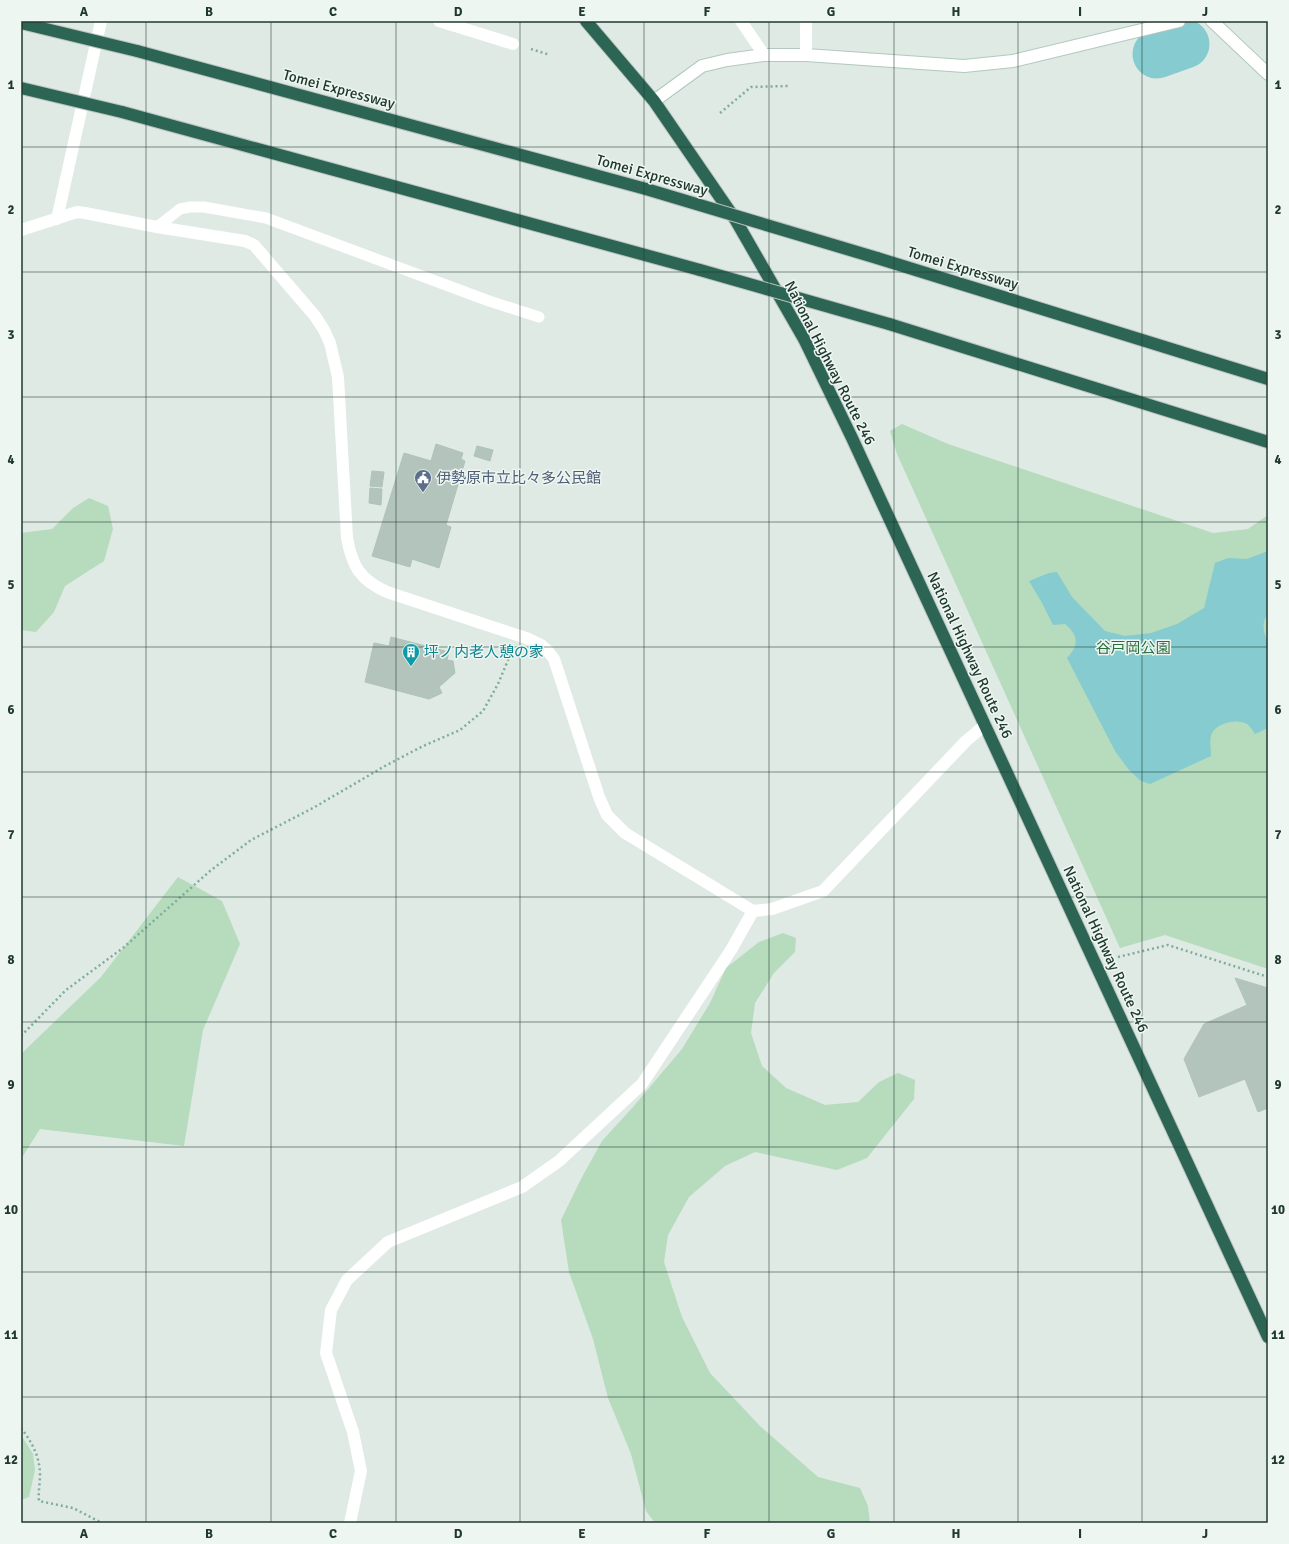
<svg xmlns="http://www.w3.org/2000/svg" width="1289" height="1544" font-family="Signika,'Noto Sans JP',sans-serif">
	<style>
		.green { fill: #b6dbbd }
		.water { fill: #85cbcf }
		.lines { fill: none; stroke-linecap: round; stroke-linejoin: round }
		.river { stroke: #85cbcf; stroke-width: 49 }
		.building { fill: #b3c4bc; stroke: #b0c3b9 }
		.secondary-casing { stroke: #b1c9be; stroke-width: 14 }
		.highway-casing { stroke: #bcc4c1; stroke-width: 14 }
		.path { stroke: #7ead9a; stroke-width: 2.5; stroke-dasharray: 2 3; stroke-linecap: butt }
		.lane { stroke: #fff; stroke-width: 11 }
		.street { stroke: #fff; stroke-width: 12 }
		.secondary { stroke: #fff; stroke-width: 12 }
		.highway { stroke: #2c6553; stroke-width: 12 }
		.highway-bridge-casing { stroke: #bcc4c1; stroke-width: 14; stroke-linecap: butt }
		.highway-bridge { stroke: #2c6553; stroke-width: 12 }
		.grid { fill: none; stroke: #203930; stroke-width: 1; stroke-opacity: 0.55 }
		.labels { text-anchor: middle; stroke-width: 3; stroke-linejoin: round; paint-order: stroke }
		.street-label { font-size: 15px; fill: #203930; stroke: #eef6f1 }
		.service-label { font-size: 15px; fill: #4e5e75; stroke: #eef6f1; text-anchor: start }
		.park-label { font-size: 15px; fill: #2a6f3e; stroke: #eef6f1 }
		.culture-label { font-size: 15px; fill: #0d838f; stroke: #eef6f1; text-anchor: start }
		.neatline { fill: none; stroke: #203930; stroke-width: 1.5 }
		.grid-label { font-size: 13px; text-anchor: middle; font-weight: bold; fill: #203930 }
	</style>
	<rect width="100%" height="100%" fill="#deeae3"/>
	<!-- green -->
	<path class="green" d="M 902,424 L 948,444 L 1213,533 L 1248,529 L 1268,515 L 1268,969 L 1165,935 L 1120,948 L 897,454 L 890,431 Z
		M 89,498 L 108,506 L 113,529 L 104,561 L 65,586 L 54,612 L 36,632 L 21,630 L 21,533 L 52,529 L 73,508 Z
		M 178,877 L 222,901 L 240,944 L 203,1030 L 184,1146 L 40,1129 L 21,1159 L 21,1054 L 101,977 Z
		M 783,933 L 796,938 L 795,952 L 774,973 L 755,1003 L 751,1033 L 762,1066 L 786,1088 L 825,1105 L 858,1102 L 879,1082 L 898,1073 L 915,1080 L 914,1099 L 867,1158 L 837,1170 L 755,1152 L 725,1166 L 689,1197 L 668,1235 L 664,1262 L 682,1317 L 710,1373 L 760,1426 L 818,1477 L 860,1488 L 868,1506 L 870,1523 L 655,1523 L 646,1511 L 631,1454 L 608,1398 L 593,1339 L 569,1272 L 561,1220 L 581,1179 L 602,1141 L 633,1107 L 682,1049 L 710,1003 L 726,968 L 759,942 Z
		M 21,1435 L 33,1454 L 35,1470 L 29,1497 L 21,1500 Z"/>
	<!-- water -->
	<path class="water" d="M 1268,551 L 1268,614 C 1261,623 1263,632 1268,642 L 1268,728 L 1255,734 C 1253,731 1250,726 1247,724 C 1237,718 1217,723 1212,733 C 1209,739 1211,749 1211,756 L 1150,784 L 1141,781 L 1129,770 L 1115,751 L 1067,658 C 1079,645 1079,636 1065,624 L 1053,625 L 1042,603 L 1029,581 L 1049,573 L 1057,572 L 1072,597 L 1105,631 L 1125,636 L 1151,633 L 1177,624 L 1204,608 L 1215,563 L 1228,558 L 1247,559 Z"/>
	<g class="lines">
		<!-- river -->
		<path class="river" d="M 1157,54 L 1185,44"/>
	</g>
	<!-- building -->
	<path class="building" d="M 436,444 L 463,453 L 461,459 L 465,461 L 446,525 L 451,527 L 439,568 L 412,559 L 410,567 L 372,556 L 404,453 L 431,461 Z
		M 477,446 L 493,450 L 490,461 L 474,456 Z
		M 372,471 L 384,472 L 382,487 L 370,486 Z
		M 370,488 L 382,489 L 381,505 L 369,503 Z
		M 391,637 L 449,652 L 447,660 L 453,661 L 455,673 L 439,687 L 442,693 L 429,699 L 365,682 L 374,643 L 389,646 Z
		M 1235,978 L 1268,988 L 1268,1108 L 1258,1112 L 1245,1079 L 1199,1097 L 1184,1059 L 1204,1024 L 1247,1005 Z"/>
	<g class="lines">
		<defs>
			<path id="secondary" d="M 1212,21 L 1268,74
				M 654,101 L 702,66 L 727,60 L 764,55 L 806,55 L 964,66 L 1013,61 L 1179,21"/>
			<path id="highway" d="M 586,21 L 654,101 L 735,219 L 804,339 L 852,438 L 1268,1337
				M 137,51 L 646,189
				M 122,112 L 700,270
				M 877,258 L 1268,379
				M 889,324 L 1268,442"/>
		</defs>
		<!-- secondary casing -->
		<use href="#secondary" class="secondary-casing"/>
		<!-- highway casing -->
		<use href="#highway" class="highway-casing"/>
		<!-- path -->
		<path class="path" d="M 531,49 L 550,55
			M 720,113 L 751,87 L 789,86
			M 1118,957 L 1168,945 L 1268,977
			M 21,1036 L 66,990 L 123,948 L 210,871 L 251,840 L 313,808 L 385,766 L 423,746 L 460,730 L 483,711 L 498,684 L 511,653
			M 21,1428 C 32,1442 40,1457 40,1475 C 40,1484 38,1492 39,1501 L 73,1508 L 102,1523"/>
		<!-- lane -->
		<path class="lane" d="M 157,227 L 180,209 L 190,207 L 204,207 L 266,218 L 489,301 L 539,317"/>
		<!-- street -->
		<path class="street" d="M 439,21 L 513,44
			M 741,21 L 764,55
			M 806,55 L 806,21
			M 57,219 L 101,21
			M 21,230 L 77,212 L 85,213 L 157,227 L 245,241 L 254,245 L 315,316 L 324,330 L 330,343 L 338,377 L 347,538 C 352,566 360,580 387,592 L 529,639 L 541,645 L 548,651 L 554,659 L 557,668 L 599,797 L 607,815 L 625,833 L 753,911 L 772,909 L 823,891 L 966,741 L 985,725
			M 350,1523 L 361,1471 L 353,1432 L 326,1353 L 331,1310 L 347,1280 L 388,1242 L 522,1187 L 559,1161 L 642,1084 L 731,950 L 753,911"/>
		<!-- secondary -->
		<use href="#secondary" class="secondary"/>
		<!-- highway -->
		<use href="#highway" class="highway"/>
		<defs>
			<path id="highway-bridge" d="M 21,23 L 137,51
				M 21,88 L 122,112
				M 646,189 L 877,258
				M 700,270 L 889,324"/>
		</defs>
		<!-- highway-bridge casing -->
		<use href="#highway-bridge" class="highway-bridge-casing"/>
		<!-- highway-bridge -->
		<use href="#highway-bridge" class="highway-bridge"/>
	</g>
	<!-- grid -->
	<path class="grid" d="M 146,21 L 146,1523M 271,21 L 271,1523M 396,21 L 396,1523M 520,21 L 520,1523M 644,21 L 644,1523M 769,21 L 769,1523M 894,21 L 894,1523M 1018,21 L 1018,1523M 1142,21 L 1142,1523M 21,147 L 1268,147M 21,272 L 1268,272M 21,397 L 1268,397M 21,522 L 1268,522M 21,647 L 1268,647M 21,772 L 1268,772M 21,897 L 1268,897M 21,1022 L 1268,1022M 21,1147 L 1268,1147M 21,1272 L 1268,1272M 21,1397 L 1268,1397"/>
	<!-- icons -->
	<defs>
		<symbol id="civic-pin" viewBox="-11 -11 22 30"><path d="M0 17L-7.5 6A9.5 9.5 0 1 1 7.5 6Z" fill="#5c6f8a" stroke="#eef6f1"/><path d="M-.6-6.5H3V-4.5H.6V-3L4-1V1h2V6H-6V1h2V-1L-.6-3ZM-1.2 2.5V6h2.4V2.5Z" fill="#fff"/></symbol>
		<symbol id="building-pin" viewBox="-11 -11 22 30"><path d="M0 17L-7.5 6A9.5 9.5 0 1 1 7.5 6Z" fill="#0f9aa8" stroke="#eef6f1"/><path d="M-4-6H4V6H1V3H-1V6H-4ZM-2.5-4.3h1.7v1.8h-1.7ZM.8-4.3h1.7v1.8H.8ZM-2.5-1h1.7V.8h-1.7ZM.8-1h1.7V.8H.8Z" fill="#fff"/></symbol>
	</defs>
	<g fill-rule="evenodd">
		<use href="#civic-pin" x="413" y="468" width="20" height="27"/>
		<use href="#building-pin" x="401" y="642" width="20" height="27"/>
	</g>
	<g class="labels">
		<!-- street labels -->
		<g class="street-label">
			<text transform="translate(339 89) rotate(15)" y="5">Tomei Expressway</text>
			<text transform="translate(652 175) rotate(16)" y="5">Tomei Expressway</text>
			<text transform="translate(963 268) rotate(17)" y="5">Tomei Expressway</text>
			<text transform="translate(830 363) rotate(63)" y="5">National Highway Route 246</text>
			<text transform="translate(970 655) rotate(65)" y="5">National Highway Route 246</text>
			<text transform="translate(1106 949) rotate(65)" y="5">National Highway Route 246</text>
		</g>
		<!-- service labels -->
		<g class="service-label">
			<text x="436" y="483">伊勢原市立比々多公民館</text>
		</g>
		<!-- park labels -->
		<g class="park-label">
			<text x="1133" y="653">谷戸岡公園</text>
		</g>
		<!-- culture labels -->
		<g class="culture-label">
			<text x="424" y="657">坪ノ内老人憩の家</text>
		</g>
	</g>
	<!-- border -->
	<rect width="1289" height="1544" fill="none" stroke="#eef6f1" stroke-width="44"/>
	<rect x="22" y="22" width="1245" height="1500" class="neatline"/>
	<g class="grid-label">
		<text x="84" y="16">A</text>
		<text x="209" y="16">B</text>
		<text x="333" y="16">C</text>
		<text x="458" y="16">D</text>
		<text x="582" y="16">E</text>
		<text x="707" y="16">F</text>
		<text x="831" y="16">G</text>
		<text x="956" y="16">H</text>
		<text x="1080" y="16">I</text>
		<text x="1205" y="16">J</text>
		<text x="11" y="89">1</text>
		<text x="1278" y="89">1</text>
		<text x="11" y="214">2</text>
		<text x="1278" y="214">2</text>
		<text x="11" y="339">3</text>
		<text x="1278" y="339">3</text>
		<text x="11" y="464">4</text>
		<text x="1278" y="464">4</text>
		<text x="11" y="589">5</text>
		<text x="1278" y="589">5</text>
		<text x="11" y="714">6</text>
		<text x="1278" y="714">6</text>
		<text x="11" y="839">7</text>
		<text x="1278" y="839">7</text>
		<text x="11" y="964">8</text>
		<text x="1278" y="964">8</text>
		<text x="11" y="1089">9</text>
		<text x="1278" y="1089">9</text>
		<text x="11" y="1214">10</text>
		<text x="1278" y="1214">10</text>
		<text x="11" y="1339">11</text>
		<text x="1278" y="1339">11</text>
		<text x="11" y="1464">12</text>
		<text x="1278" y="1464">12</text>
		<text x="84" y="1538">A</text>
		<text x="209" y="1538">B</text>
		<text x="333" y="1538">C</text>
		<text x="458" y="1538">D</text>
		<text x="582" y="1538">E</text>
		<text x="707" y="1538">F</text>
		<text x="831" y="1538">G</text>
		<text x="956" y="1538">H</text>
		<text x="1080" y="1538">I</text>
		<text x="1205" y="1538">J</text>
	</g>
</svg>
